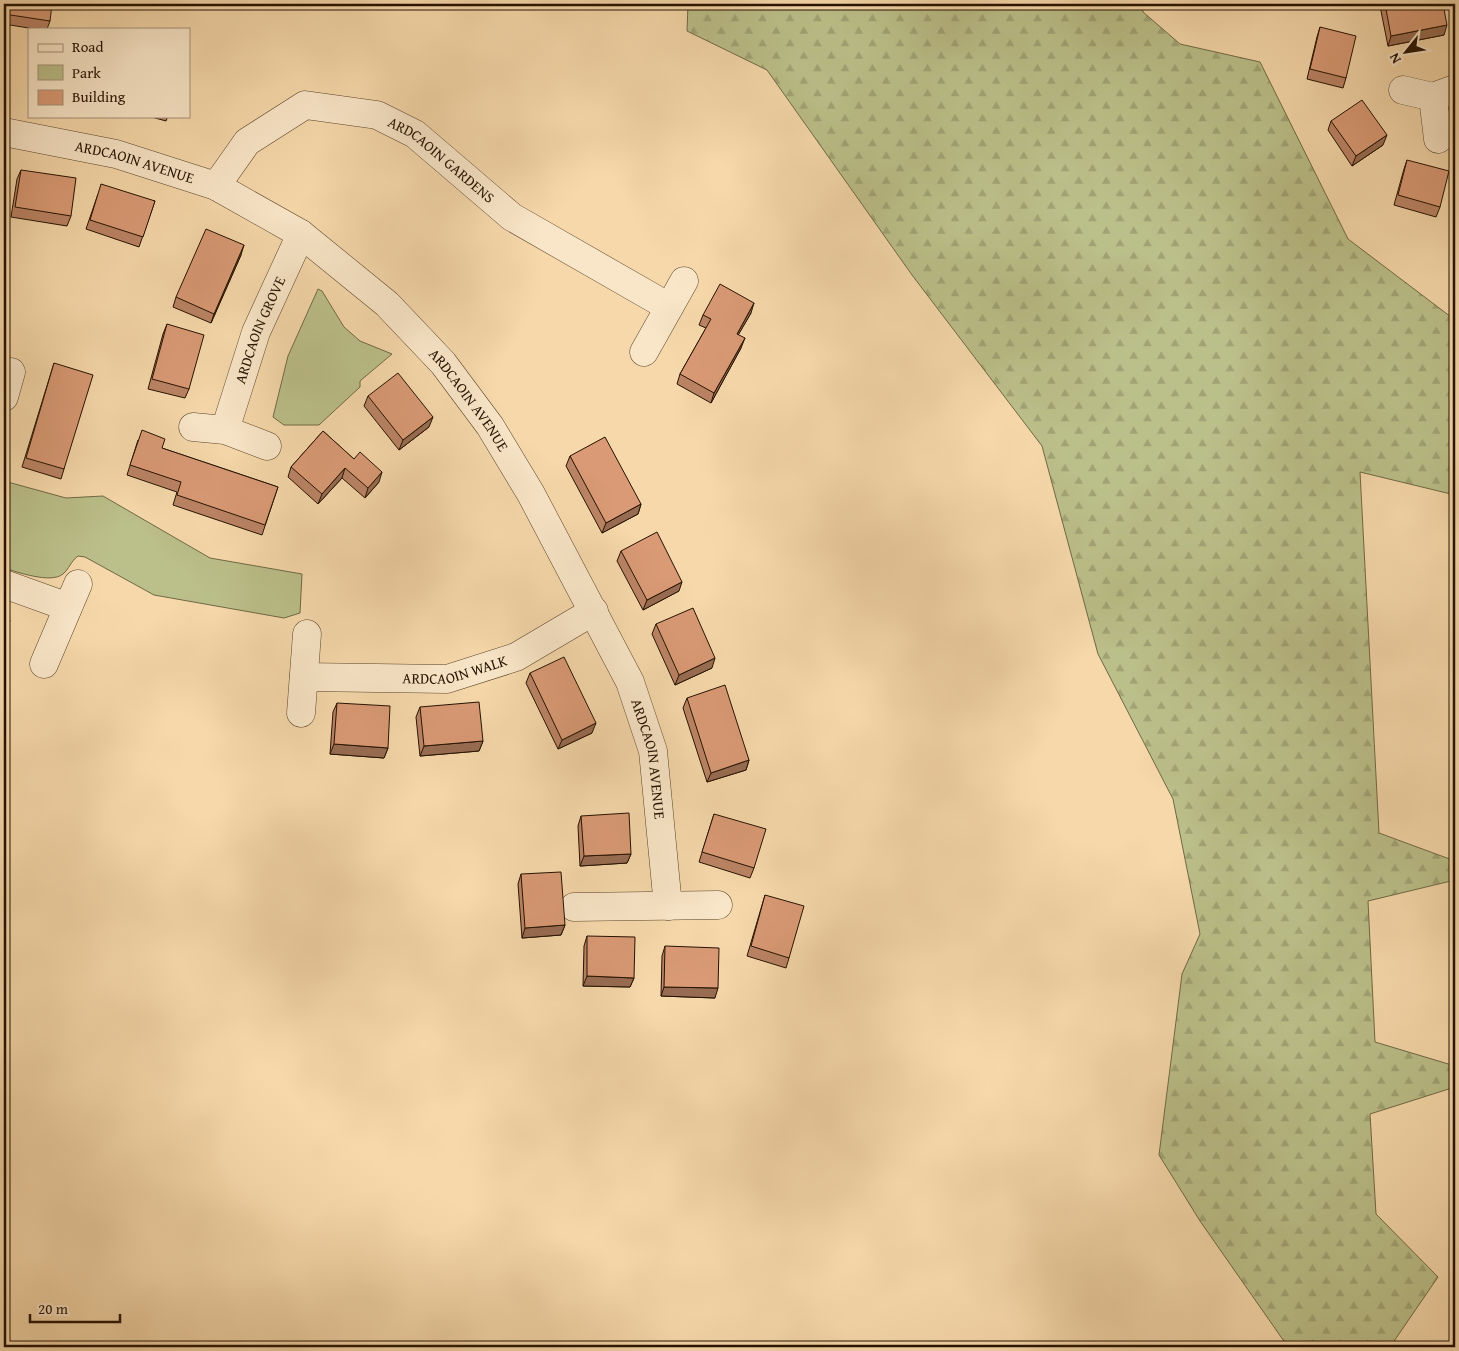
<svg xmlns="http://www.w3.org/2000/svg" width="1459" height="1351" font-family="'Gentium Book Plus',serif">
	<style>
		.green { fill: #bbbf89; stroke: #706844 }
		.forest { fill: url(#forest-firs); stroke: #706844 }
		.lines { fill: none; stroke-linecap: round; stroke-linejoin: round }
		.minor-casing { stroke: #59442a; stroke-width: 29 }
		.minor { stroke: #f9e6c8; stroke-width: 28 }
		.wall { fill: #bb8465; stroke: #251200 }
		.shaded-wall { fill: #986c52; stroke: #251200 }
		.building { fill: #d99a75; stroke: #251200 }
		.labels { text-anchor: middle; stroke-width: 4; stroke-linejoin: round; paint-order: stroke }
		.street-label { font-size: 15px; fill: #251200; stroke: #f9e6c8 }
	</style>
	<defs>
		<pattern id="forest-firs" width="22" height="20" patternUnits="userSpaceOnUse" patternTransform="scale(1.25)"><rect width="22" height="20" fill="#bbbf89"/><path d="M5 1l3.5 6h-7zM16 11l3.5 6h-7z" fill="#a1a374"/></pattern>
	</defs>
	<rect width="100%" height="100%" fill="#f6d8aa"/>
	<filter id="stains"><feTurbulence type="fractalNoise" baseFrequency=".004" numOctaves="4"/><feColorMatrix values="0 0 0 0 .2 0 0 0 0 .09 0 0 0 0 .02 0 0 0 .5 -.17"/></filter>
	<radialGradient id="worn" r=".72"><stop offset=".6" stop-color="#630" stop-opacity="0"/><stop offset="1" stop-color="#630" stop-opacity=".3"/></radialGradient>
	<!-- green -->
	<path class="green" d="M 318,289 L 322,291 L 344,327 L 360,341 L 392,354 L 360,381 L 360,387 L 319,425 L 284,425 L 273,417 L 288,356 Z
		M 4,481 L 66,498 L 103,496 L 210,558 L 302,574 L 300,613 L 284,618 L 154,595 L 85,557 L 78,556 C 71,561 69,569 63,574 C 51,584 17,572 4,568 Z"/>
	<!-- forest -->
	<path class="forest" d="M 688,4 L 1141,4 L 1143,12 L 1180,44 L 1260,62 L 1348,239 L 1455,320 L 1455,495 L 1360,472 L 1379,833 L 1455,861 L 1455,880 L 1368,901 L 1375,1042 L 1455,1066 L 1455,1087 L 1370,1114 L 1376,1214 L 1438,1277 L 1390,1347 L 1288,1347 L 1200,1221 L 1159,1155 L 1182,974 L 1200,934 L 1173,799 L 1098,654 L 1042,446 L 912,275 L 767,70 L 687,31 Z"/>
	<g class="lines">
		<defs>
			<g id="minor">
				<path d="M 1403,90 L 1433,97 L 1438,139"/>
				<path d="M 1433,97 L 1455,89"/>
				<path id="s1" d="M 4,132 L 116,154 L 216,186 L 301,234 L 387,304 L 443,363 L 490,426 L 531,494 L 630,682 L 653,751 L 668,906"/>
				<path id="s2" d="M 216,186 L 247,142 L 305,105 L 377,115 L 415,134 L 512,217 L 669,307"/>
				<path d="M 644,352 L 684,281"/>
				<path d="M 4,397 L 11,372"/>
				<path d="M 193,427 L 225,430 L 267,446"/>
				<path id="s3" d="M 225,430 L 256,332 L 301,234"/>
				<path d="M 4,584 L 68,607"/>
				<path d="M 44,664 L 78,584"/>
				<path id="s4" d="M 304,677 L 447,679 L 516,657 L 594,611"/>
				<path d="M 301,713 L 307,634"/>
				<path d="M 574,907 L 718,905"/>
			</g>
		</defs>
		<!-- minor casing -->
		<use href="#minor" class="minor-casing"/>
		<!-- minor -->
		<use href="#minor" class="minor"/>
	</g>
	<!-- wall -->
	<path class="wall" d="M 4,4 L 50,21 L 47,29 L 35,29 L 4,24 Z
		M 1381,4 L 1443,4 L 1444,35 L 1388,46 L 1380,6 Z
		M 1320,27 L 1346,78 L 1343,88 L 1307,79 L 1317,37 Z
		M 148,116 L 168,116 L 166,121 Z
		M 1331,121 L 1383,145 L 1352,166 L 1328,130 Z
		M 1407,160 L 1440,207 L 1436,217 L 1394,205 L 1404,169 Z
		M 21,170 L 71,216 L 67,226 L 11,217 L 17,179 Z
		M 98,194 L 155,201 L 139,247 L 86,229 Z
		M 241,255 L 211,323 L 173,307 L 176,297 Z
		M 751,313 L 738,335 L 741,348 L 711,403 L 677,384 L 680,374 L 706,328 L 699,325 L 703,315 Z
		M 167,324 L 189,389 L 185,398 L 148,389 L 163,334 Z
		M 54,363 L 64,469 L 61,479 L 22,467 Z
		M 368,396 L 429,427 L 399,450 L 364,406 Z
		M 323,431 L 379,482 L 365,498 L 342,478 L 318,504 L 288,477 L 291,467 Z
		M 138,440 L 278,487 L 262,535 L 173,505 L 177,492 L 127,475 Z
		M 570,456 L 641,504 L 638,514 L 602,533 L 566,466 Z
		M 621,551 L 679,591 L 643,610 L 617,561 Z
		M 656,624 L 712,668 L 675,685 L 652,634 Z
		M 530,673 L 592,733 L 558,749 L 526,683 Z
		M 687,698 L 749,760 L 746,770 L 707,782 L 683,708 Z
		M 337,703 L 388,748 L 384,758 L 330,754 L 333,712 Z
		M 420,707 L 483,741 L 479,751 L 420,756 L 416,717 Z
		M 714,814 L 754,868 L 750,878 L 699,862 Z
		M 581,816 L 631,854 L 627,863 L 580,866 L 578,826 Z
		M 521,874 L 565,925 L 561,935 L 522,938 L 518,884 Z
		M 765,895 L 789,958 L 786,968 L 747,956 Z
		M 587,936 L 634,978 L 630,987 L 583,986 L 584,946 Z
		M 665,946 L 715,998 L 661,996 L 662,956 Z"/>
	<!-- shaded-wall -->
	<path class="shaded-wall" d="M 1447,25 L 1444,35 L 1388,46 L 1391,36 Z
		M 1387,135 L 1383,145 L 1352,166 L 1356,156 Z
		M 244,245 L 241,255 L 211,323 L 214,314 Z
		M 754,303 L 751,313 L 733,344 L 737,334 Z
		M 745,338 L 741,348 L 711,403 L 714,393 Z
		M 433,417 L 429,427 L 399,450 L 403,440 Z
		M 345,468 L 342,478 L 318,504 L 322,494 Z
		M 382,472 L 379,482 L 365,498 L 368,488 Z
		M 641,504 L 638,514 L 602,533 L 606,523 Z
		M 682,582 L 679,591 L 643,610 L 647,600 Z
		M 715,658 L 712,668 L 675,685 L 679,675 Z
		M 596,723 L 592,733 L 558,749 L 562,740 Z
		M 483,741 L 479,751 L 420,756 L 424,746 Z
		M 334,744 L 388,748 L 384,758 L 330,754 Z
		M 749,760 L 746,770 L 707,782 L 711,773 Z
		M 631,854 L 627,863 L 580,866 L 584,856 Z
		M 565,925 L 561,935 L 522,938 L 525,928 Z
		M 587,976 L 634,978 L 630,987 L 583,986 Z
		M 664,987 L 718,988 L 715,998 L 661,996 Z"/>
	<!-- building -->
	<path class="building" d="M 4,4 L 52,4 L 50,21 L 4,14 Z
		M 1385,4 L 1443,4 L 1447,25 L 1391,36 Z
		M 1320,27 L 1356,36 L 1346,78 L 1310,69 Z
		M 1362,100 L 1387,135 L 1356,156 L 1331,121 Z
		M 1407,160 L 1449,171 L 1440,207 L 1398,195 Z
		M 21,170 L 76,178 L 71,216 L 15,207 Z
		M 101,184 L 155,201 L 143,237 L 90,220 Z
		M 206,229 L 244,245 L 214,314 L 176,297 Z
		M 720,284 L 754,303 L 737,334 L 745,338 L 714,393 L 680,374 L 711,319 L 703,315 Z
		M 167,324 L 204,335 L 189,389 L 152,379 Z
		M 54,363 L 93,375 L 64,469 L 26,458 Z
		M 398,373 L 433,417 L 403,440 L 368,396 Z
		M 142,430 L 165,439 L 162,448 L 278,487 L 265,525 L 177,495 L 181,482 L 130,465 Z
		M 323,431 L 354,459 L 360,452 L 382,472 L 368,488 L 345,468 L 322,494 L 291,467 Z
		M 605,437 L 641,504 L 606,523 L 570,456 Z
		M 657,532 L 682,582 L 647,600 L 621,551 Z
		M 693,608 L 715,658 L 679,675 L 656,624 Z
		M 4,619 L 10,620 L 4,642 Z
		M 564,657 L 596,723 L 562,740 L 530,673 Z
		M 725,685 L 749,760 L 711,773 L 687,698 Z
		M 479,702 L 483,741 L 424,746 L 420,707 Z
		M 337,703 L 390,706 L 388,748 L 334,744 Z
		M 629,813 L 631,854 L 584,856 L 581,816 Z
		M 714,814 L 766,829 L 754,868 L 702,852 Z
		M 561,872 L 565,925 L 525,928 L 521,874 Z
		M 765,895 L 804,906 L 789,958 L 751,946 Z
		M 587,936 L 635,937 L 634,978 L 587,976 Z
		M 665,946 L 719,948 L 718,988 L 664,987 Z"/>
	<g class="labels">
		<!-- street labels -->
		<g class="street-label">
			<text dy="5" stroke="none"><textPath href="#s2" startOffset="274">ARDCAOIN GARDENS</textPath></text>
			<text dy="5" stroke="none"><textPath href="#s1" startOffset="134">ARDCAOIN AVENUE</textPath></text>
			<text dy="5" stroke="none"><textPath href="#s3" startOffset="106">ARDCAOIN GROVE</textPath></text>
			<text dy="5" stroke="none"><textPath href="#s1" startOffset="554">ARDCAOIN AVENUE</textPath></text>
			<text dy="5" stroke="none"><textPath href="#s4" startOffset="152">ARDCAOIN WALK</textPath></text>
			<text dy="5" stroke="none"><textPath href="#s1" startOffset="959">ARDCAOIN AVENUE</textPath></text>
		</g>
	</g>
	<!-- margin -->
	<rect width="1459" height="1351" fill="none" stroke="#f6d8aa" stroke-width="20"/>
	<rect x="5" y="5" width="1449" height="1341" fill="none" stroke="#251200" stroke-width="2.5"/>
	<rect x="10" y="10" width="1439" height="1331" fill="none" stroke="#251200"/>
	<!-- legend -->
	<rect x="28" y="28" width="162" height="90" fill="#f9e6c8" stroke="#a49178"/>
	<rect x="38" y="44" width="25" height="8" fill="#f9e6c8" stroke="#a49178"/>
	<text x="72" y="52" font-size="15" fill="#251200">Road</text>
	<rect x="38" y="65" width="25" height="15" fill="#bbbf89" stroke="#a49178"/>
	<text x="72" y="78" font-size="15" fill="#251200">Park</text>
	<rect x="38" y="90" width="25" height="15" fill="#d99a75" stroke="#a49178"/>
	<text x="72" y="102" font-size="15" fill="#251200">Building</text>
	<!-- north arrow -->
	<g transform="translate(1406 52) rotate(240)" stroke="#f9e6c8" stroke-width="4" paint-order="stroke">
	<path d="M0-4L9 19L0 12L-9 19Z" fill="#251200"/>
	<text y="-8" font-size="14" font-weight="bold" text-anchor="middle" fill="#251200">N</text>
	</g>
	<!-- scale -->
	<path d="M30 1314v8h90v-8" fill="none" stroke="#251200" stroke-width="2.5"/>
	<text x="38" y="1314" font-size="15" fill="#251200" stroke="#f9e6c8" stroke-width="4" paint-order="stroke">20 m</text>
	<rect width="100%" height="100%" filter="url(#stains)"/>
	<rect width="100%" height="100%" fill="url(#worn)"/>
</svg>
